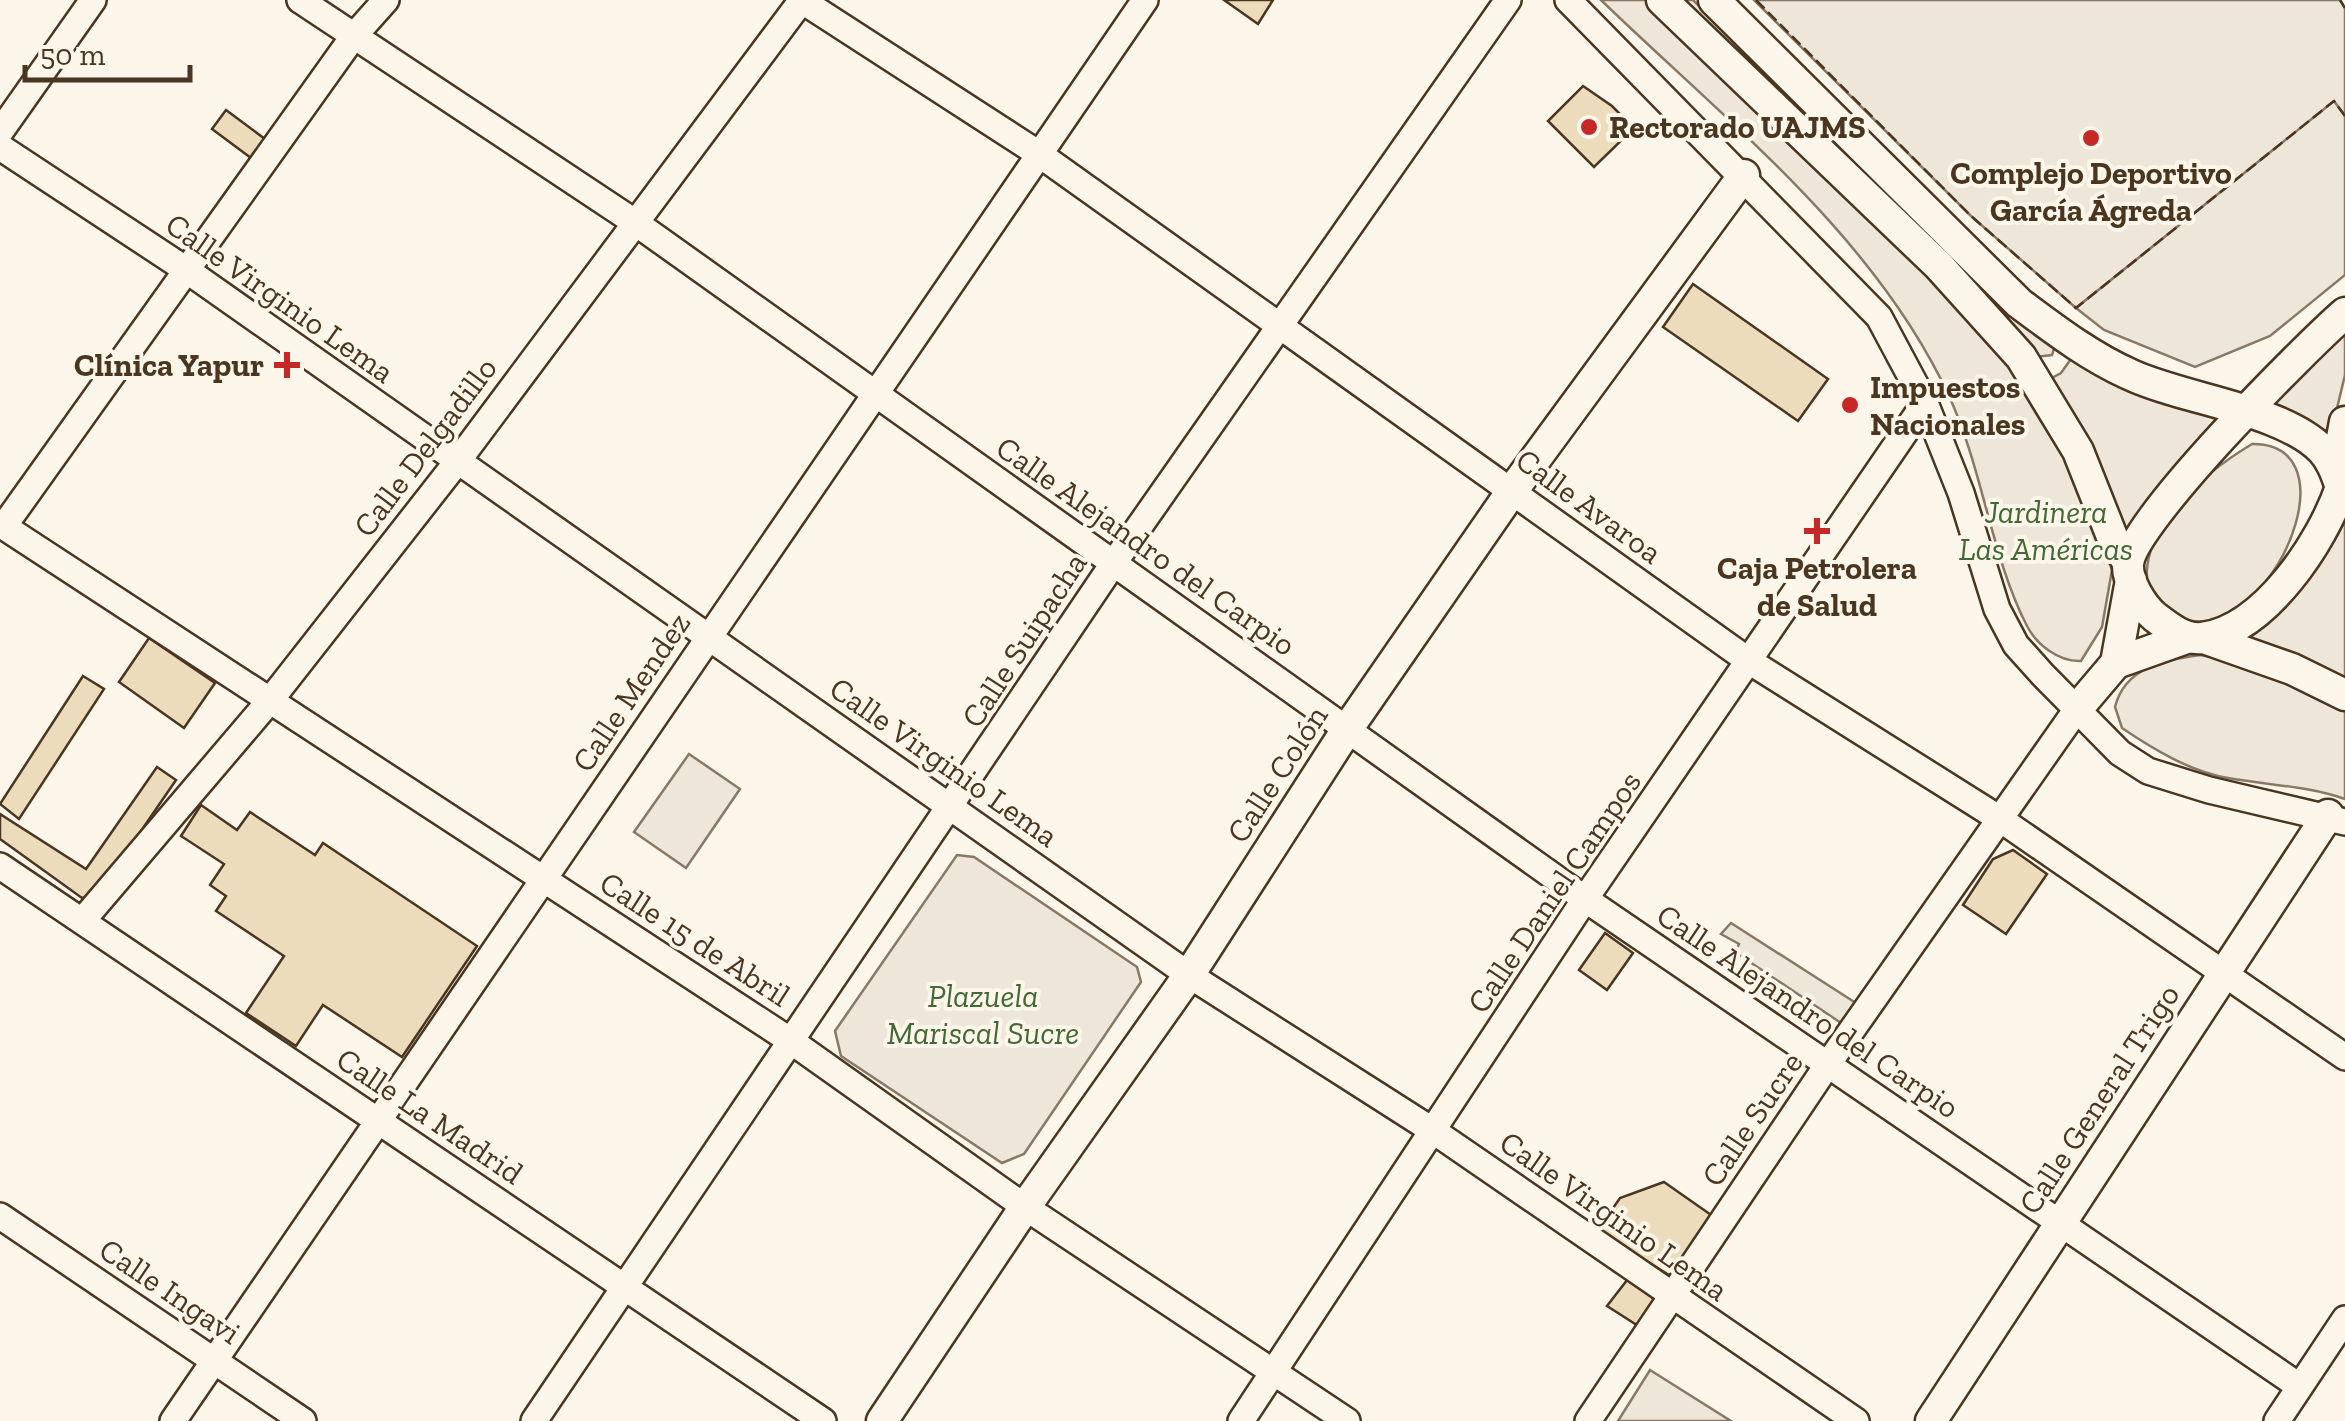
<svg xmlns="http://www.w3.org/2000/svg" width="2345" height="1421" font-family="'Zilla Slab',serif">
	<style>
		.green { fill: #ede6d9; stroke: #887966; stroke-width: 2.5 }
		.parking { fill: #ede7d9; stroke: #887966; stroke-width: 2.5 }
		.building { fill: #ecdcbc; stroke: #4a3520; stroke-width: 2.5 }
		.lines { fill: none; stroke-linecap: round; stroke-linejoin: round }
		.minor-casing { stroke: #4a3520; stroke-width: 30 }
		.major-casing { stroke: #4a3520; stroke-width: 35 }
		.minor { stroke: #fbf6e9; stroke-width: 25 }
		.major { stroke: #fbf6e9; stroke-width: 30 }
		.fence { stroke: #4a3520; stroke-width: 2.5; stroke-dasharray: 12 5; stroke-linecap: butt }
		.poi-dot { fill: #c62828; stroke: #fbf6e9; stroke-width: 4 }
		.labels { text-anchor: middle; stroke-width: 8; stroke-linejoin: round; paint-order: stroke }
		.poi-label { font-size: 32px; font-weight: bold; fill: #4a3520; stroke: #fbf6e9; text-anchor: start }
		.street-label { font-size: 32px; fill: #4a3520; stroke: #fbf6e9 }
		.park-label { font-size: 32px; font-style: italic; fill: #436837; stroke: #fbf6e9 }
	</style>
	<rect width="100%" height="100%" fill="#fbf6e9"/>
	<!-- green -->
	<path class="green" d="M 1601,0 L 1648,0 L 1981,324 L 2038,402 L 2088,499 L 2112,570 L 2102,627 L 2081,661 C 2059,662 2037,645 2027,626 C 1991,556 1983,470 1949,396 C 1875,236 1725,120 1601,0 Z
		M 1677,0 L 1693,0 L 1986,286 L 2055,345 L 2052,355 L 2035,357 Z
		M 1754,0 L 2340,0 L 2345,8 L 2345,116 L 2334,102 L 2076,308 L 1971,216 Z
		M 2345,329 L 2345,375 L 2331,433 L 2269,406 Z
		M 2073,356 L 2228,418 L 2127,534 L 2050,379 L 2061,373 Z
		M 2252,444 C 2345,443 2288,600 2213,620 C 2203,623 2191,621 2182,621 L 2148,591 C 2136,529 2204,473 2252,444 Z
		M 2344,523 L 2345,526 L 2345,683 L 2242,643 L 2243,629 C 2285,600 2318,568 2344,523 Z
		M 2200,655 L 2235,661 L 2345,707 L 2345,799 C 2308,786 2267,785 2228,778 C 2191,772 2153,749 2122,728 L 2115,707 C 2125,667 2164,660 2200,655 Z
		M 689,754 L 740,789 L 686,868 L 634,832 Z
		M 957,855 L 974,857 L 1137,967 L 1141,982 L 1024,1154 L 1002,1163 L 841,1056 L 835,1031 Z
		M 1650,1370 L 1731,1421 L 1618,1421 Z"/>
	<!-- parking -->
	<path class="parking" d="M 2334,101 L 2345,116 L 2345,275 L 2270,336 L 2195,367 L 2104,330 L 2076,308 Z
		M 1731,923 L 1859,1005 L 1844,1025 L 1735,952 L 1739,944 L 1721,934 Z"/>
	<!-- building -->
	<path class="building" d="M 1224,0 L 1273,0 L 1258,24 Z
		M 1583,86 L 1612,106 L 1622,116 L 1617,121 L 1629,133 L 1594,167 L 1548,121 Z
		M 226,110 L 265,139 L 251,158 L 212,129 Z
		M 1693,284 L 1828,379 L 1798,421 L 1663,327 Z
		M 149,638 L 215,683 L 184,728 L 119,682 Z
		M 83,676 L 104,689 L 19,819 L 0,804 Z
		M 157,767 L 176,780 L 97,895 L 82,898 L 0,839 L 0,814 L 86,869 Z
		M 201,805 L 237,830 L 250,812 L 315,855 L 323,843 L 477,946 L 402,1057 L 323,1005 L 296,1046 L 246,1013 L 284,956 L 216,911 L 226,896 L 210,885 L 224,864 L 181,836 Z
		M 2013,850 L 2047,874 L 2006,934 L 1963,905 L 1993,859 Z
		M 1605,933 L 1633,953 L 1607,990 L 1579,970 Z
		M 1664,1182 L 1714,1217 L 1672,1277 L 1597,1231 L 1620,1198 Z
		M 1631,1275 L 1662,1298 L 1640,1327 L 1607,1306 Z"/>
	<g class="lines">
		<defs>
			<path id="minor" d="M 300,0 L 633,221 L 1585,899 L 2299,1386
				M 801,0 L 1039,154 L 1749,661 L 2000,819 L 2345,1057
				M 1568,0 L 1879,317 L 1925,403 L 1961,493 L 1997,609 L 2016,645 L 2043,675 L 2120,753 L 2148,771 L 2209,790 L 2345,822
				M 0,132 L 93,0
				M 0,147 L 185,269 L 1189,975 L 1435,1132 L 1856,1421
				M 0,524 L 791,1041 L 1025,1207 L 1347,1421
				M 4,526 L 353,37 L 386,0
				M 0,866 L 823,1421
				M 83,920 L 272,698 L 457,462 L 802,0
				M 0,1216 L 303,1421
				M 173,1421 L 1145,0
				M 534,1421 L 1113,564 L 1508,0
				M 1241,1421 L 1585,899 L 1925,403
				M 1588,1421 L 1828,1064 L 2077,709
				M 2277,1421 L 2345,1319"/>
			<path id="major" d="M 1662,0 L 1939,266 L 2021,357 L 2078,451 L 2113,539 L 2128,562
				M 1714,0 L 2019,303 C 2054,329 2089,356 2129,374 C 2181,399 2283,409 2322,450 C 2335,464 2338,481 2345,498
				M 2336,470 L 2345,422
				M 2341,487 C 2323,541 2265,630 2202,638 C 2184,640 2168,627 2155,617 C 2142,606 2127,582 2128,564 C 2132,521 2306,347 2345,313
				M 2204,638 L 2292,669 L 2345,695
				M 2116,663 L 2131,580
				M 2077,709 L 2116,663 L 2189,637
				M 882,1421 L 1025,1207 L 1189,975 L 1348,728 L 1512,491 L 1744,175
				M 1931,1421 L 2328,815"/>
		</defs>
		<!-- minor casing -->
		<use href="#minor" class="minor-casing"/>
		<!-- major casing -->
		<use href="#major" class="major-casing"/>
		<!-- minor -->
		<use href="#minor" class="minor"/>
		<!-- major -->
		<use href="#major" class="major"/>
		<!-- fence -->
		<path class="fence" d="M 1756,0 L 1971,216 L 2076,308 L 2334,101 L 2345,116
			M 2340,0 L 2345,8"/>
	</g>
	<!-- markers -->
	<g class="poi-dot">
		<circle cx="1589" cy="127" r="10"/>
		<circle cx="2091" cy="138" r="10"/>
		<path d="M282 350h10v10h10v10h-10v10h-10v-10h-10v-10h10z"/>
		<circle cx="1850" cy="405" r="10"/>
		<path d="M1812 516h10v10h10v10h-10v10h-10v-10h-10v-10h10z"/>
	</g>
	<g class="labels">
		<!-- poi labels -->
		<g class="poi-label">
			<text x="1609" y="138">Rectorado UAJMS</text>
			<text x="2091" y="184" text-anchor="middle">Complejo Deportivo<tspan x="2091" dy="37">García Ágreda</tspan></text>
			<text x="264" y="376" text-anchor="end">Clínica Yapur</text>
			<text x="1870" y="398">Impuestos<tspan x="1870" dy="37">Nacionales</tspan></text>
			<text x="1817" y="579" text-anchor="middle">Caja Petrolera<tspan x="1817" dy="37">de Salud</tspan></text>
		</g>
		<!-- street labels -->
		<g class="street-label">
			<text transform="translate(280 298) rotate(35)" y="11">Calle Virginio Lema</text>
			<text transform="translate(425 447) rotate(-53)" y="11">Calle Delgadillo</text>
			<text transform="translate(1589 506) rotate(36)" y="11">Calle Avaroa</text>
			<text transform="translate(1146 546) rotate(35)" y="11">Calle Alejandro del Carpio</text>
			<text transform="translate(1024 640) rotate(-57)" y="11">Calle Suipacha</text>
			<text transform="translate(631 692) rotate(-56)" y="11">Calle Mendez</text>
			<text transform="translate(944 762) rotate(35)" y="11">Calle Virginio Lema</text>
			<text transform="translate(1277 774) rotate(-57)" y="11">Calle Colón</text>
			<text transform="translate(1554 892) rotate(-56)" y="11">Calle Daniel Campos</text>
			<text transform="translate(695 939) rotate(33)" y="11">Calle 15 de Abril</text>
			<text transform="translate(1808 1011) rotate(34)" y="11">Calle Alejandro del Carpio</text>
			<text transform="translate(2099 1099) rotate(-57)" y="11">Calle General Trigo</text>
			<text transform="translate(430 1116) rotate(34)" y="11">Calle La Madrid</text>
			<text transform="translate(1752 1119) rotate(-56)" y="11">Calle Sucre</text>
			<text transform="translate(1614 1216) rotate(35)" y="11">Calle Virginio Lema</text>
			<text transform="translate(170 1291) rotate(34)" y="11">Calle Ingavi</text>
		</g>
		<!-- park labels -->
		<g class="park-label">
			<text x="2046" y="523">Jardinera<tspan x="2046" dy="37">Las Américas</tspan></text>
			<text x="983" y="1007">Plazuela<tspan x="983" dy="37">Mariscal Sucre</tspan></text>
		</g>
	</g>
	<!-- scale -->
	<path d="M25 65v15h165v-15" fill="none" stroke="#4a3520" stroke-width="5"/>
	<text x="40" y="65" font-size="30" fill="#4a3520" stroke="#fbf6e9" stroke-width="8" paint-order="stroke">50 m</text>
</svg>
